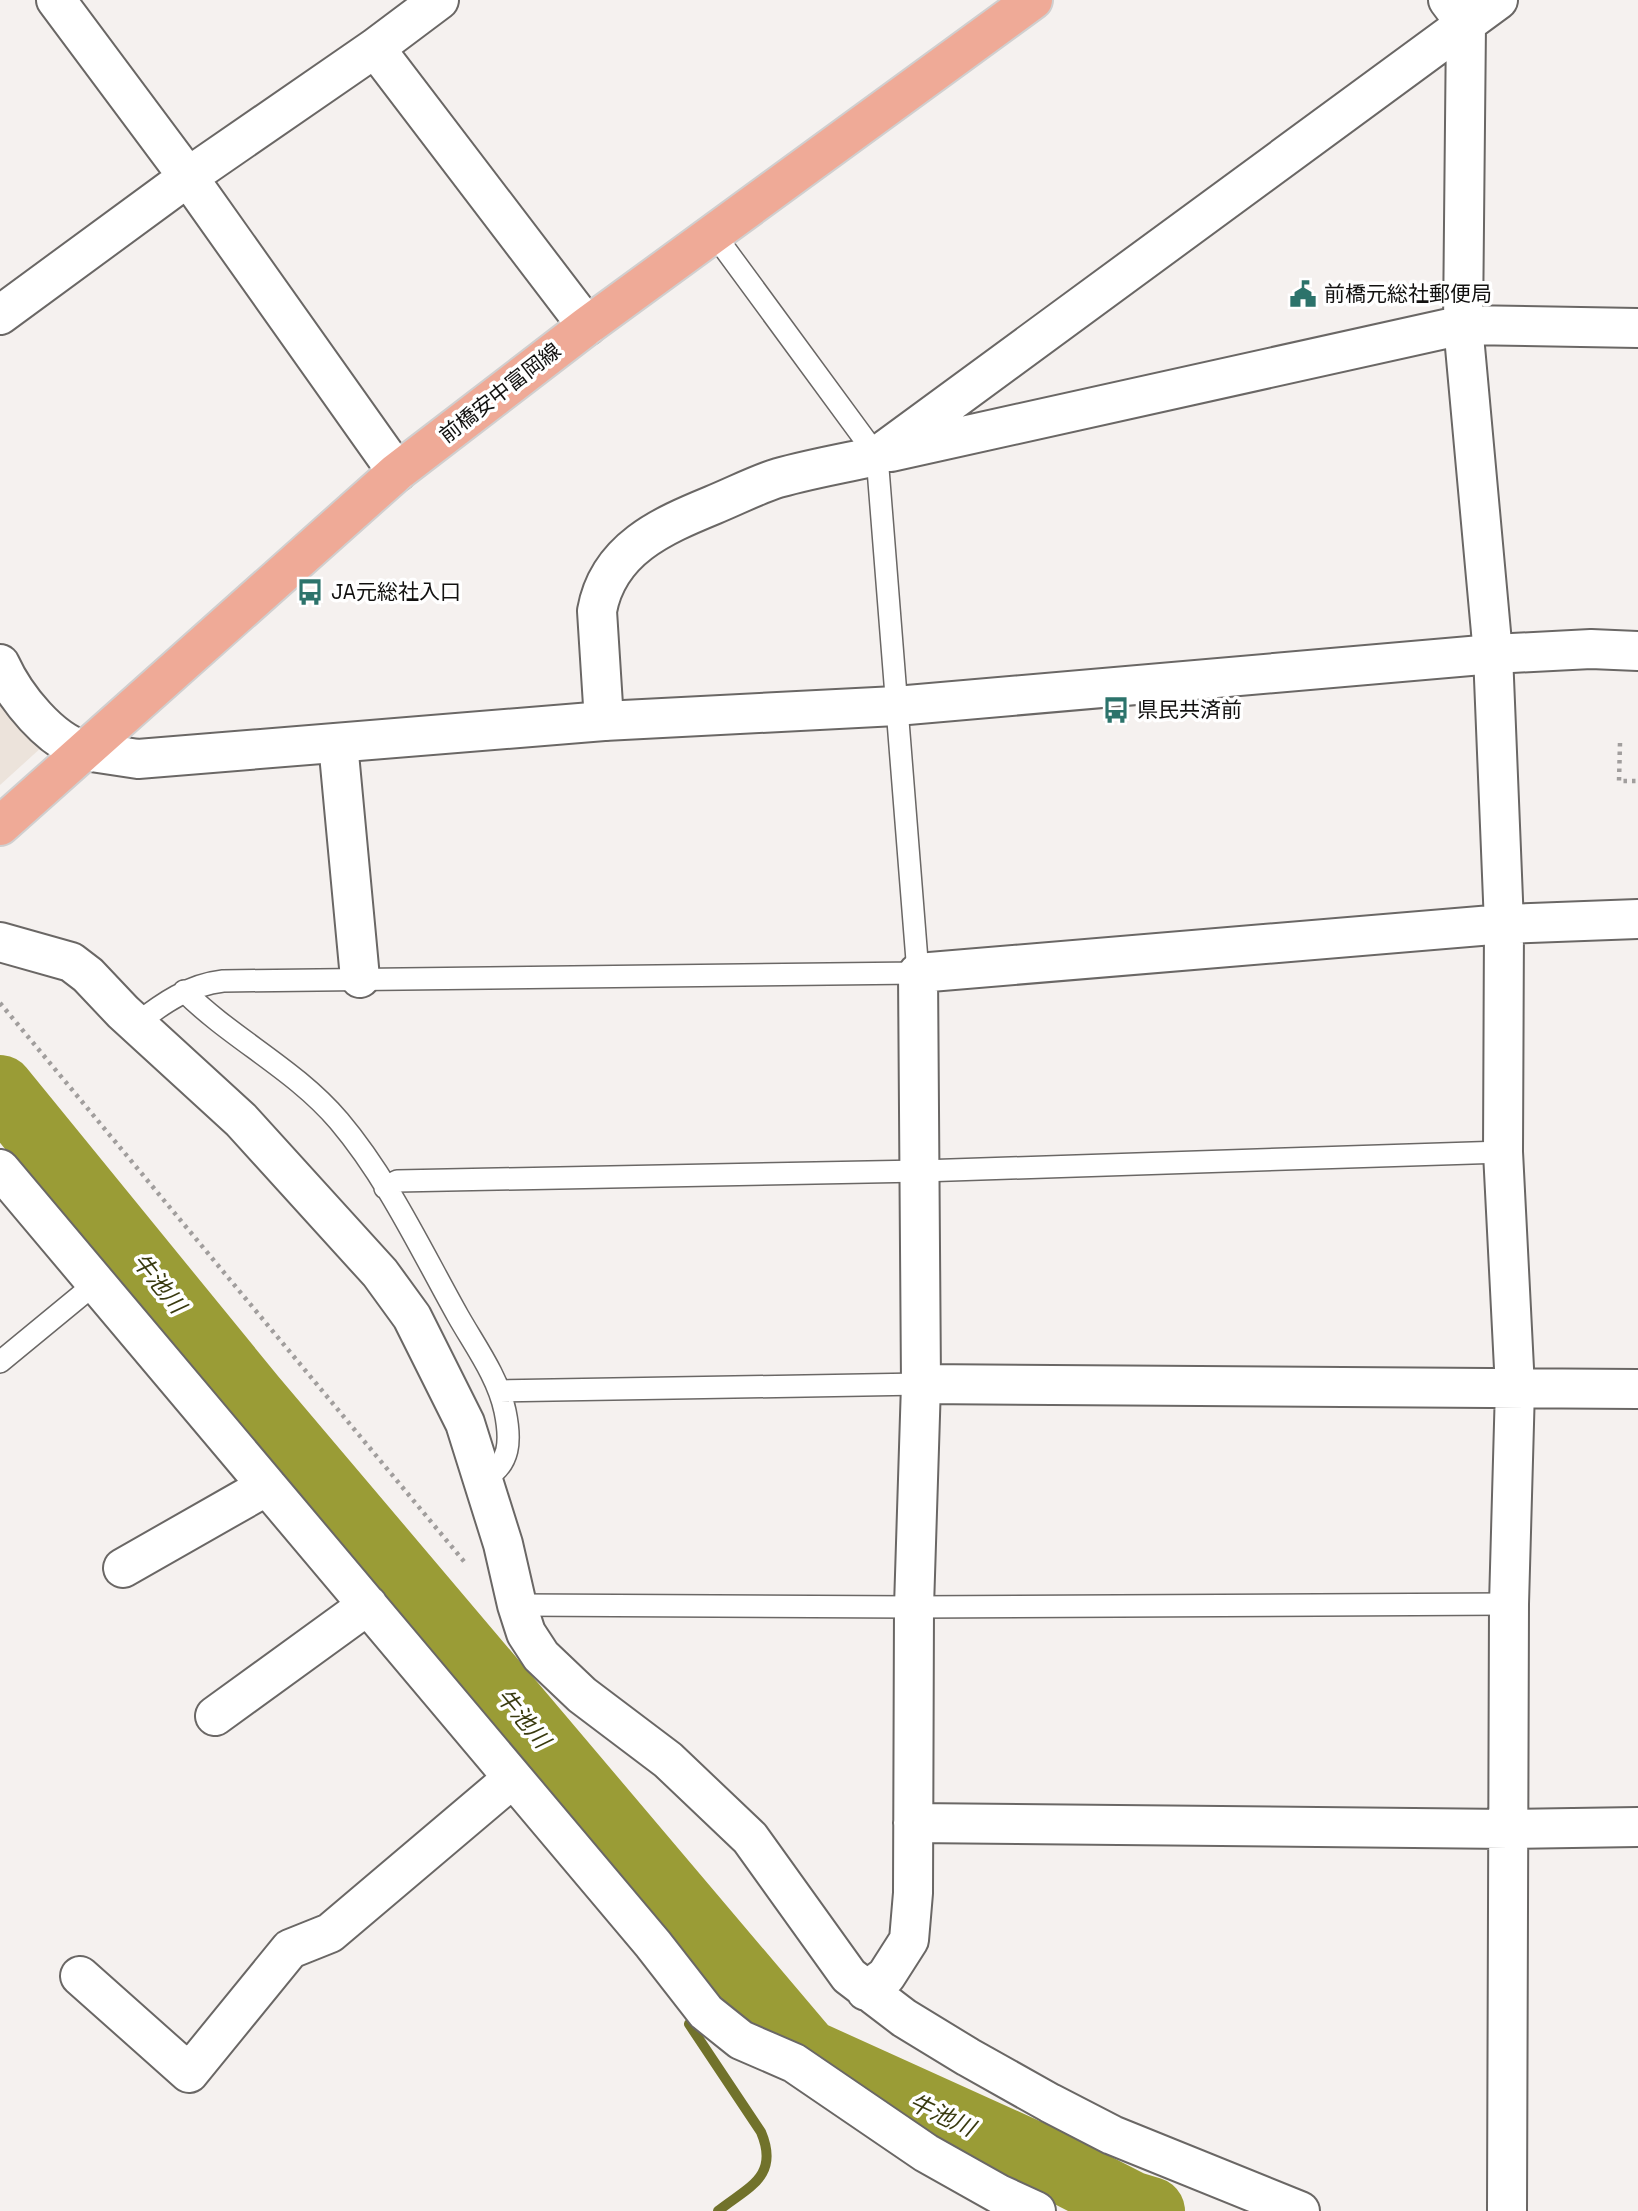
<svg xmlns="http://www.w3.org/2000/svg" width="1638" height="2211" font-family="'Space Grotesk','Noto Sans JP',sans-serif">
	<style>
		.built { fill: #ece3db }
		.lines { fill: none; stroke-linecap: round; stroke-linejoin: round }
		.stream { stroke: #71722b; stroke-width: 10 }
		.river { stroke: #9a9c36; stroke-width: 68 }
		.service-casing { stroke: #6a6765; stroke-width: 24 }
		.minor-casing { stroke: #6a6765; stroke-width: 42 }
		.tertiary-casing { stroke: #6a6765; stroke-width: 42 }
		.primary-casing { stroke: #d0cfcf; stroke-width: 42 }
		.path { stroke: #a19e9d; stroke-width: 4.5; stroke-dasharray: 3.5 5; stroke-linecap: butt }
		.service { stroke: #fff; stroke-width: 21 }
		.minor { stroke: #fff; stroke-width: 38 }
		.tertiary { stroke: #fff; stroke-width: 38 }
		.primary { stroke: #efaa97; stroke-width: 38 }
		.labels { text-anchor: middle; stroke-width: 7; stroke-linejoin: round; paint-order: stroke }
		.poi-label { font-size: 21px; fill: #121110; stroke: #fff; text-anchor: start }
		.street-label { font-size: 21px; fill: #121110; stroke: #fff }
		.water-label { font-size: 23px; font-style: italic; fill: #393a0f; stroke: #fff }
	</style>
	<rect width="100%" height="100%" fill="#f5f1ef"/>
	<!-- built -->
	<path class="built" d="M 0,706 L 43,746 L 0,785 Z"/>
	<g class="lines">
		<!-- stream -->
		<path class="stream" d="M 689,2024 L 761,2132 C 780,2177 748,2187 718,2211"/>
		<!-- river -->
		<path class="river" d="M 0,1089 L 252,1398 L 807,2053 L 1041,2159 L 1131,2205 L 1151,2211"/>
		<defs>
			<path id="service" d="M 184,991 C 232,1039 295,1069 339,1121 C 388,1179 421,1250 458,1316 C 475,1346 498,1377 505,1411 C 511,1440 511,1465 483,1479
				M 136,1024 C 163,1003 189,985 223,981 L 918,973 L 877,456 L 714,234
				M 385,1188 L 397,1181 L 921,1171 L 1503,1152
				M 0,1362 L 96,1283
				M 500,1391 L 921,1384
				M 517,1605 L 914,1607 L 1509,1604"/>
			<path id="minor" d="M 56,0 L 188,177 L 397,472
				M 1448,0 L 1466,24 L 1463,325 L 1493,654 L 1504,924 L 1503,1152 L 1515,1388 L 1509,1604 L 1507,2211
				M 375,48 L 587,326
				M 0,315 L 188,177 L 375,48 L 439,0
				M 891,452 L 1463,325 L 1638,328
				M 0,664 C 15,697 50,741 85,751
				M 604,721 L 597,611 C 608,549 662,526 713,505 C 735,496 756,485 778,478 C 810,469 844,463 877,456 L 1498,0
				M 338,743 L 360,978
				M 0,942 L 71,962 L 88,975 L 123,1012 L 241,1120 L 380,1273 L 412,1317 L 465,1423 L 503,1544 L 517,1605 L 526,1633 L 541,1656 L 582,1695 L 668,1760 L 750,1838 L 849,1976 L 904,2018 L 968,2057 L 1050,2103 L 1112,2135 L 1300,2211
				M 0,1169 L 653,1944 L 706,2012 L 741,2040 L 794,2063 L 926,2153 L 999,2194 L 1036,2211
				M 921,1384 L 1638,1389
				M 123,1568 L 267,1486
				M 215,1716 L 368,1605
				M 913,1823 L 1509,1829 L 1638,1827
				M 80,1976 L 189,2073 L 290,1949 L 330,1933 L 513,1778
				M 866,1991 L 886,1976 L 909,1940 L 913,1893 L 914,1607 L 921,1384 L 918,973 L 1504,924 L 1638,919"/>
			<path id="tertiary" d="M 85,751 L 138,759 L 604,721 L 896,706 L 1493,654 L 1591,649 L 1638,651"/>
			<path id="primary" d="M 0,826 L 397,472 L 587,326 L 1033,0"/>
		</defs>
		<!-- service casing -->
		<use href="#service" class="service-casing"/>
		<!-- minor casing -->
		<use href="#minor" class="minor-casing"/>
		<!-- tertiary casing -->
		<use href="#tertiary" class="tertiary-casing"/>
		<!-- primary casing -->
		<use href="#primary" class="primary-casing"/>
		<!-- path -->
		<path class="path" d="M 1620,743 L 1619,781 L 1638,781
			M 0,1003 L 467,1565"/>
		<!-- service -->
		<use href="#service" class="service"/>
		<!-- minor -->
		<use href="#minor" class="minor"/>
		<!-- tertiary -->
		<use href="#tertiary" class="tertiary"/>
		<!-- primary -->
		<use href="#primary" class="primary"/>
	</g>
	<!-- icons -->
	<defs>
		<symbol id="civic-bare" viewBox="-9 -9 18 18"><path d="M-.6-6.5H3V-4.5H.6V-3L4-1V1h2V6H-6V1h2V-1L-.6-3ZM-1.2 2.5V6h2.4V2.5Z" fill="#2c736b" stroke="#fff" stroke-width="2.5" paint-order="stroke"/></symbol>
		<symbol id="bus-bare" viewBox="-9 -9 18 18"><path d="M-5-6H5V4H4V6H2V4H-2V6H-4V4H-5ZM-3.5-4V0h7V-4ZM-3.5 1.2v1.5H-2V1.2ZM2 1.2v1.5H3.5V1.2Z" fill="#2c736b" stroke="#fff" stroke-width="2.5" paint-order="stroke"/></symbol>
	</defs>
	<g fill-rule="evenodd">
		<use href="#civic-bare" x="1284" y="275" width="38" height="38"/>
		<use href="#bus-bare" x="291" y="573" width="38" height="38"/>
		<use href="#bus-bare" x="1097" y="691" width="38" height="38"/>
	</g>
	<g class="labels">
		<!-- poi labels -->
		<g class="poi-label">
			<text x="1324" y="301">前橋元総社郵便局</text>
			<text x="331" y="599">JA元総社入口</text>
			<text x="1137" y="717">県民共済前</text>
		</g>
		<!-- street labels -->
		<g class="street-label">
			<text transform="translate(500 393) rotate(-38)" y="7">前橋安中富岡線</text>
		</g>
		<!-- water labels -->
		<g class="water-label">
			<text transform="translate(159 1283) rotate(51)" y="8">牛池川</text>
			<text transform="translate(523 1718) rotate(50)" y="8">牛池川</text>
			<text transform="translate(942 2115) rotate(25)" y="8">牛池川</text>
		</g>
	</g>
</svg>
